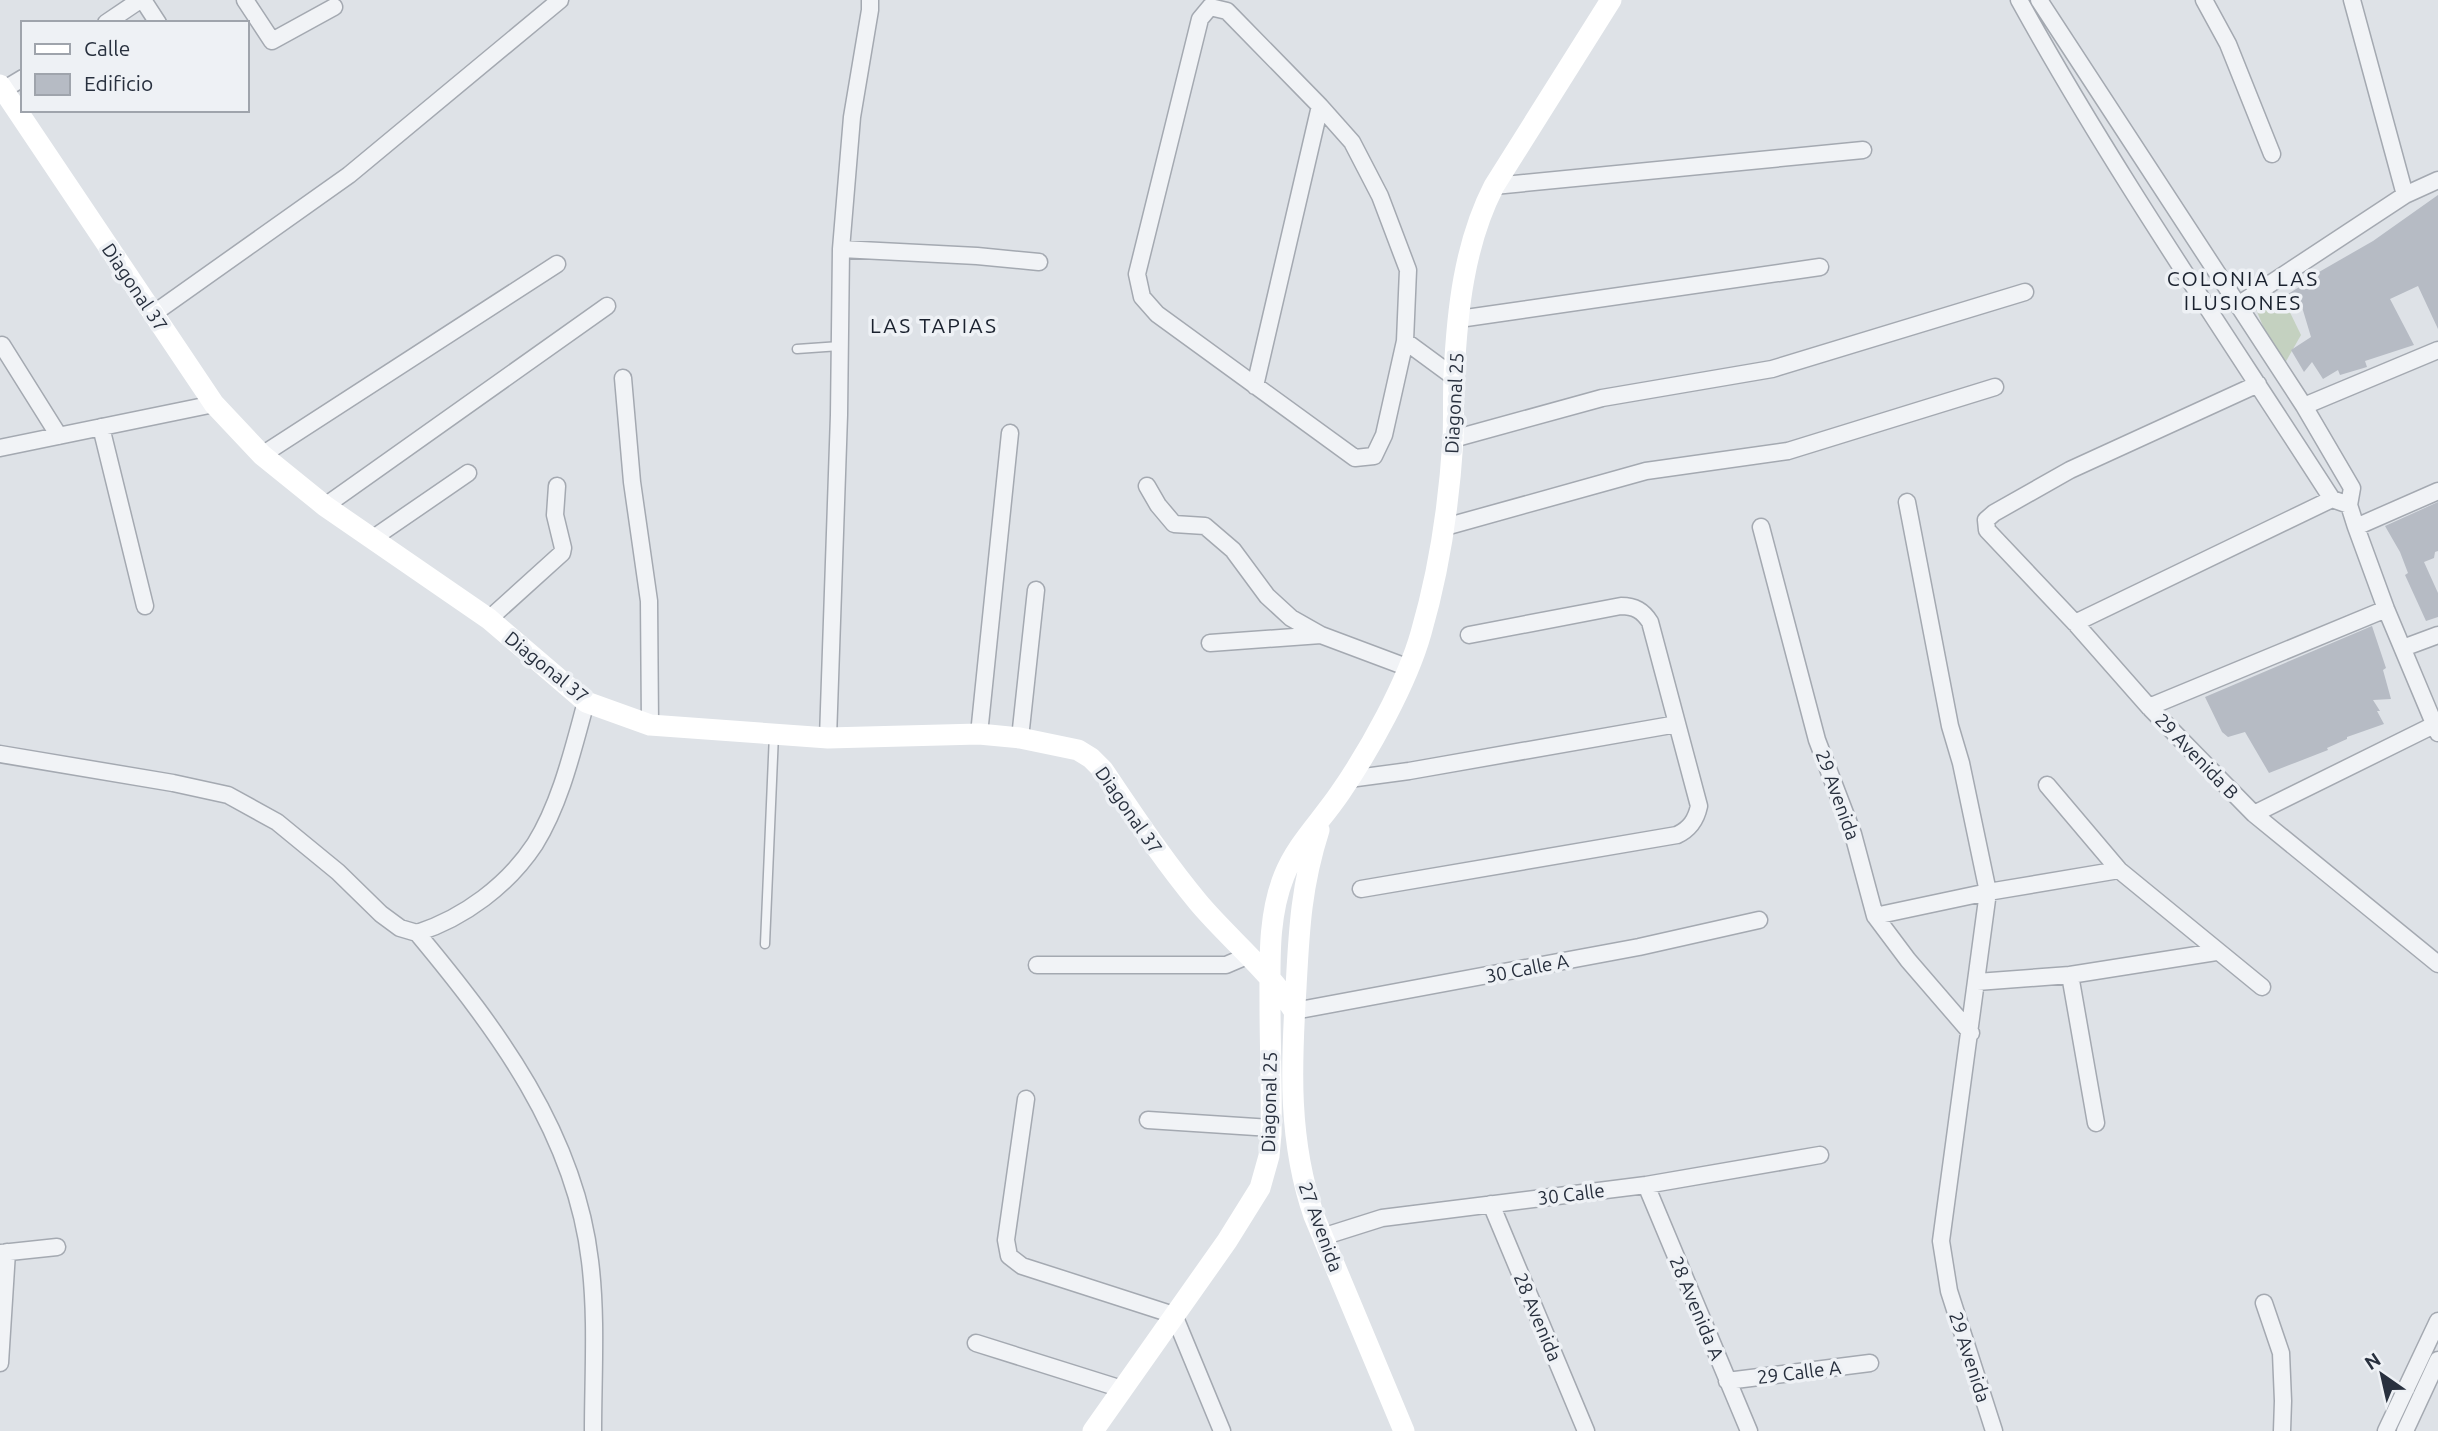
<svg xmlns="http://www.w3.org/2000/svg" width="2438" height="1431" font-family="Ubuntu,sans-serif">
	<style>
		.grass { fill: #c4d1c0 }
		.building { fill: #b6bbc4 }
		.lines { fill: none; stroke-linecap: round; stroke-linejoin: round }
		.lane-casing { stroke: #a4a9b1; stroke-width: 11 }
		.street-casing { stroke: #a4a9b1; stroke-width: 19 }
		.lane { stroke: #f1f3f6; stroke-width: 8 }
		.street { stroke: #f1f3f6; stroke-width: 16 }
		.secondary { stroke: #fff; stroke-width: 21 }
		.labels { text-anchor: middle; stroke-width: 7; stroke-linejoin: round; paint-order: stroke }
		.street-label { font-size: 19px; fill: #28303e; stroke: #eef1f5 }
		.neighbourhood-label { font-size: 21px; letter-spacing: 2px; fill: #1a212e; stroke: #eef1f5 }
	</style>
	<rect width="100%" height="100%" fill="#dee2e7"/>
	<!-- grass -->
	<path class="grass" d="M 2281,294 L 2301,335 L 2281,370 L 2253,302 Z"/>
	<!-- building -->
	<path class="building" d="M 2438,195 L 2438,329 L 2418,286 L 2390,299 L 2414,345 L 2365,361 L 2367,367 L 2340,375 L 2338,370 L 2323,379 L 2312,362 L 2304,372 L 2291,350 L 2311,337 L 2302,307 L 2297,310 L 2288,294 L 2320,274 L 2319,272 L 2373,241 Z
		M 2438,502 L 2438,551 L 2435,552 L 2434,558 L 2424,562 L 2438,593 L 2438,617 L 2426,621 L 2405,575 L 2408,573 L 2400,552 L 2385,526 Z
		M 2372,626 L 2386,668 L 2383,670 L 2391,699 L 2373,700 L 2380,711 L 2377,711 L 2384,724 L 2347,737 L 2347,739 L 2327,748 L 2328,750 L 2269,773 L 2245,732 L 2228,737 L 2222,732 L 2205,697 Z"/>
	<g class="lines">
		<defs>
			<path id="lane" d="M 797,349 L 840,346
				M 765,944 L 774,734"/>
			<path id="street" d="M 143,0 L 158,23
				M 245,0 L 272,41 L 334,7
				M 2019,0 C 2114,172 2226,334 2332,499 L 2349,505
				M 2039,0 L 2304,406 L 2352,488 L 2349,505 L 2356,527 L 2386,609 L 2438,733
				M 2204,0 L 2228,44 L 2272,154
				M 2352,0 L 2405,195
				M 1210,7 L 1227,11 L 1320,106 L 1352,142 L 1380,196 L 1408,270 L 1405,341 L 1384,435 L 1374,456 L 1355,458 L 1157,314 L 1142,297 L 1137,274 L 1200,19 Z
				M 106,23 L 140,0
				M 3,90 L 23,78
				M 1494,186 L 1863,150
				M 841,249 L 977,256 L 1039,262
				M 2238,305 L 2405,195 L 2438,180
				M 153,314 L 349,175 L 560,0
				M 1459,319 L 1820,267
				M 1405,341 L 1454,377
				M 2,345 L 59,436
				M 623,378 L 632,482 L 649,601 L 650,725
				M 2258,384 L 2070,470 L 1994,513 L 1986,520 L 1987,530 L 2075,623 L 2149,707 L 2254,814 L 2438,964
				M 1255,386 L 1320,106
				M 2304,406 L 2438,350
				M 101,427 L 145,606
				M 1453,439 L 1602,398 L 1772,369 L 2025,292
				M 0,448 L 214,404
				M 262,455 L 557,264
				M 1147,486 L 1158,505 L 1174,524 L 1205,526 L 1233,550 L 1267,596 L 1291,618 L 1321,635 L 1409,668
				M 1907,502 L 1950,726 L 1961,763 L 1988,892 L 1941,1241 L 1949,1291 L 1994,1431
				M 325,506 L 607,306
				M 1445,527 L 1646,471 L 1788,451 L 1995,387
				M 1761,527 L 1817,740 L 1853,834 L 1875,916 L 1908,960 L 1971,1033
				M 2356,527 L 2438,491
				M 372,539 L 468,473
				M 489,619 L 562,553 L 563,548 L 555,515 L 557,486
				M 2075,623 L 2332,499
				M 1210,643 L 1321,635
				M 2403,648 L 2438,635
				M 2149,707 L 2386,609
				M 979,734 L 1010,433
				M 828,738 L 839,415 L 841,249 L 852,117 L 870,10 L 870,0
				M 1020,738 L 1036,590
				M 0,754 L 173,783 L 228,795 L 277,822 L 338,872 L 381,914 L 400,928 L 417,933 C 497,1029 575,1133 590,1261 C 597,1317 593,1375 593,1431
				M 1349,779 L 1409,771 L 1677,724
				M 2047,785 L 2119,870 L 2262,987
				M 2254,814 L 2434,725
				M 1361,889 L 1677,835 C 1690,829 1696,820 1699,806 L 1650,622 C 1643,611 1635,606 1621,606 L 1469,635
				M 1875,916 L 1988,892 L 2119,870
				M 417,933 C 464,918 508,885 535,844 C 561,802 573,749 586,702
				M 1037,965 L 1226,965 L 1247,956
				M 2070,975 L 2096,1123
				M 1977,982 L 2070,975 L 2216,952
				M 1294,1011 L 1639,947 L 1759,920
				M 1026,1099 L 1006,1240 L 1009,1256 L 1022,1266 L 1174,1315 L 1222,1431
				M 1148,1120 L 1271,1128
				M 1646,1185 L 1749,1431
				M 1491,1204 L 1586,1431
				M 1322,1237 L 1382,1218 L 1646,1185 L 1820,1155
				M 0,1253 L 57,1247
				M 2264,1303 L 2281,1353 L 2283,1401 L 2282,1431
				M 976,1343 L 1122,1389
				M 0,1363 L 7,1252
				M 1727,1381 L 1870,1363
				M 2386,1431 L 2438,1321
				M 2405,1431 L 2438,1360"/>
		</defs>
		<!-- lane casing -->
		<use href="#lane" class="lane-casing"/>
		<!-- street casing -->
		<use href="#street" class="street-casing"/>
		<!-- lane -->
		<use href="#lane" class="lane"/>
		<!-- street -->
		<use href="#street" class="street"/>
		<!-- secondary -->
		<path class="secondary" d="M 0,85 L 214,404 L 262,455 L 325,506 L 489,619 L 586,702 L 650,725 L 828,738 L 979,734 L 1020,738 L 1078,750 L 1091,758 L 1103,770 C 1133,814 1163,860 1198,902 C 1228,938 1269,970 1294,1011
			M 1319,830 C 1301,886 1299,931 1296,988 C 1291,1066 1288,1141 1314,1216 L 1404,1431
			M 1093,1431 L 1227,1241 L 1260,1188 L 1269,1156 L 1271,1134 C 1272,1090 1270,1046 1270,1002 C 1270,960 1268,916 1284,876 C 1296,845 1321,821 1340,793 C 1369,751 1407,683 1421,633 C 1439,571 1449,504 1453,440 C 1454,419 1453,397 1454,376 C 1457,312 1464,244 1494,186 L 1611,0"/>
	</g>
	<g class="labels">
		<!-- street labels -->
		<g class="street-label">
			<text transform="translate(135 287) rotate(56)" y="7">Diagonal 37</text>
			<text transform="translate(1454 403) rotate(-87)" y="7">Diagonal 25</text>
			<text transform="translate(547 667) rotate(39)" y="7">Diagonal 37</text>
			<text transform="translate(2197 756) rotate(46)" y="7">29 Avenida B</text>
			<text transform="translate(1838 795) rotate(70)" y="7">29 Avenida</text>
			<text transform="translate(1129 810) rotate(55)" y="7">Diagonal 37</text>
			<text transform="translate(1527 968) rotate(-11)" y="7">30 Calle A</text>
			<text transform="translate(1269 1102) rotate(-89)" y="7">Diagonal 25</text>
			<text transform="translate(1571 1194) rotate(-7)" y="7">30 Calle</text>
			<text transform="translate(1321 1227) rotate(70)" y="7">27 Avenida</text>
			<text transform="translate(1697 1308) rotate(67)" y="7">28 Avenida A</text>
			<text transform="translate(1538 1317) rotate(67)" y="7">28 Avenida</text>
			<text transform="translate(1970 1357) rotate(72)" y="7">29 Avenida</text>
			<text transform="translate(1799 1372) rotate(-7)" y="7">29 Calle A</text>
		</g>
		<!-- neighbourhood labels -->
		<g class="neighbourhood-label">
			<text x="2243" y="286">COLONIA LAS<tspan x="2243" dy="24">ILUSIONES</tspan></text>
			<text x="934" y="333">LAS TAPIAS</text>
		</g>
	</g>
	<!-- legend -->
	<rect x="21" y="21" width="228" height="91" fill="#eef1f5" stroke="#9fa4ac" stroke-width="2"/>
	<rect x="35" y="44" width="35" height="10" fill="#ffffff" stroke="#9fa4ac" stroke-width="2"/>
	<text x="84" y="56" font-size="21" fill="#28303e">Calle</text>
	<rect x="35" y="74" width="35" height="21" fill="#b6bbc4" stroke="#9fa4ac" stroke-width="2"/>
	<text x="84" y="91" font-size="21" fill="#28303e">Edificio</text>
	<!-- north arrow -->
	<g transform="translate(2382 1375) rotate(326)" stroke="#eef1f5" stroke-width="5" paint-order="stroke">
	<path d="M0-5L12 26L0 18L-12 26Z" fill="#28303e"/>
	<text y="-10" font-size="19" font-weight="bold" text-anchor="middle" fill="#28303e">N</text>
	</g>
</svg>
